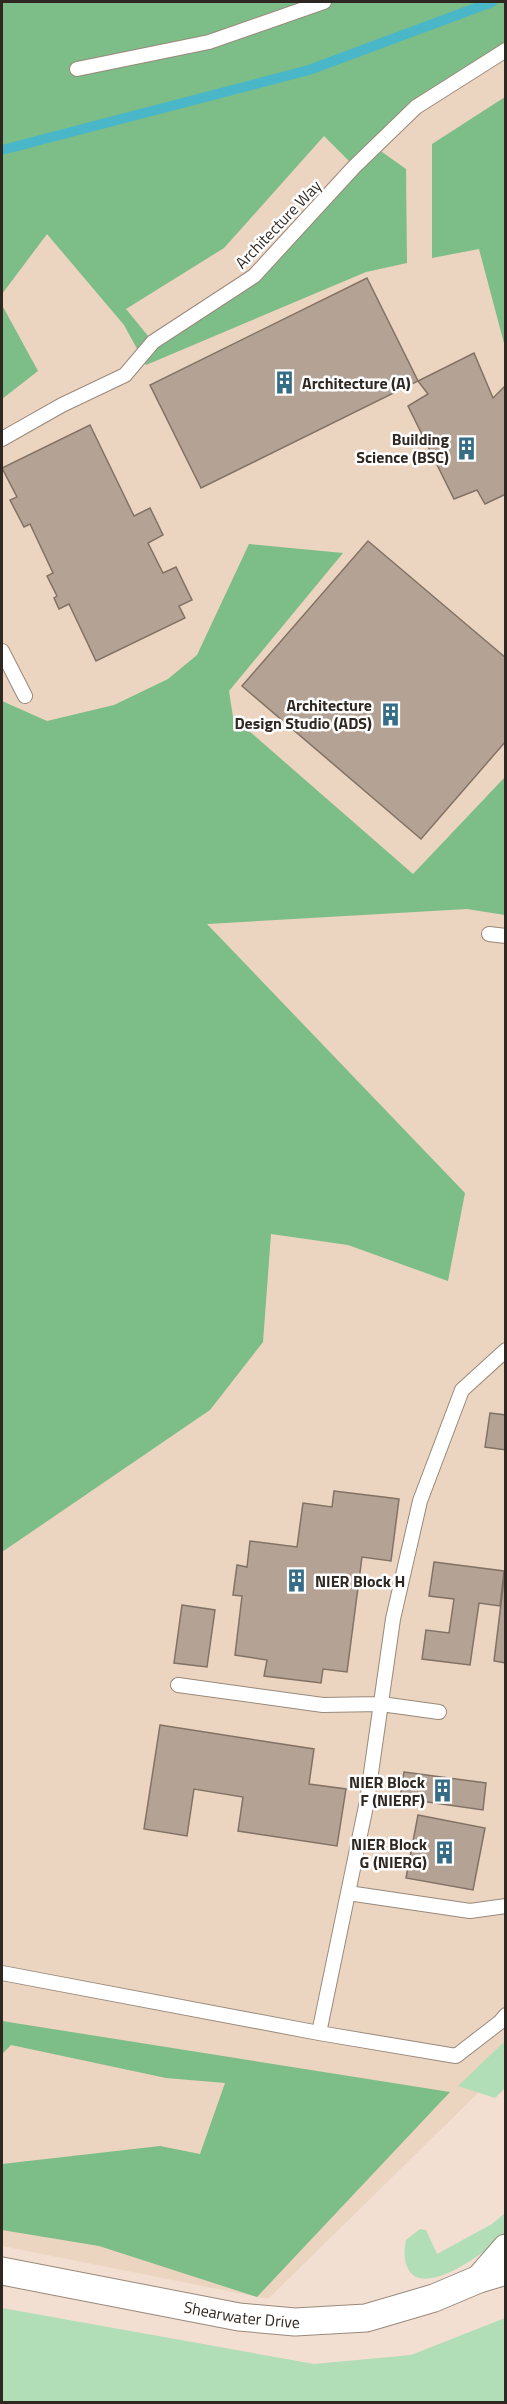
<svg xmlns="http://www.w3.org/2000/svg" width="507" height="2404" font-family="'Titillium Web',sans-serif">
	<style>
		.built { fill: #ebd4c0 }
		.green { fill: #b1ddb7 }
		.forest { fill: #7dbd87; fill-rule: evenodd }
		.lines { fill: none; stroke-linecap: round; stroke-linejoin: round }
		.stream { stroke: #4ab7c9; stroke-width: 10 }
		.building { fill: #b4a395; stroke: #827265; stroke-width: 1.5 }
		.service-casing { stroke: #99897b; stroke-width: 16 }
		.minor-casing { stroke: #99897b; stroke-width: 29 }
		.service { stroke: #fff; stroke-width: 14 }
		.minor { stroke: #fff; stroke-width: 27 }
		.labels { text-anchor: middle; stroke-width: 5; stroke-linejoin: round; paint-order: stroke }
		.street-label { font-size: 16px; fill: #2f2822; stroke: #fff }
		.poi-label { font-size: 16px; font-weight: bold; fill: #2f2822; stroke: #fff; text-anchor: end }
	</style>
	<rect width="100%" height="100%" fill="#f2dfd1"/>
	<!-- built -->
	<path class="built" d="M 2,2 L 505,2 L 505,2071 L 480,2091 L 268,2299 L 2,2246 Z"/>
	<!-- green -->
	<path class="green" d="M 505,2041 L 505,2088 L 495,2098 L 458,2086 Z
		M 505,2213 L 505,2236 C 488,2249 429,2296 410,2272 C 403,2262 404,2251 406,2240 L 420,2229 L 426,2230 L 437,2254 L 492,2224 Z
		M 2,2308 L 314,2364 L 411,2355 L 505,2318 L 505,2402 L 2,2402 Z"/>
	<!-- forest -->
	<path class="forest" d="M 2,2 L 505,2 L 505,50 L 416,107 L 375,147 L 406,169 L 407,263 L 366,272 L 146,365 L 124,325 L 47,234 L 2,294 ZM 324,136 L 354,166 L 254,276 L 153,342 L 126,309 L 224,248 Z
		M 505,97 L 505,347 L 479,249 L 432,258 L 432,144 Z
		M 2,305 L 38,371 L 2,399 Z
		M 249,544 L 343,553 L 229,691 L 233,717 L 413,874 L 505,777 L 505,915 L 467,909 L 207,924 L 465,1193 L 448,1281 L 348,1245 L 271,1234 L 263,1342 L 210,1410 L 2,1552 L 2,701 L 47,721 L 114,705 L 168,679 L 197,655 Z
		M 2,2021 L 450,2092 L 257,2297 L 99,2246 L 2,2230 L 2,2164 L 160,2146 L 200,2154 L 225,2083 L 166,2078 L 11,2045 L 2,2054 Z"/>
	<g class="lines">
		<!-- stream -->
		<path class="stream" d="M 2,150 L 309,70 L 492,2"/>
	</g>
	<!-- building -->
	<path class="building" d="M 367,278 L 418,381 L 201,488 L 150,385 Z
		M 474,353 L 493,398 L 506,385 L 506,494 L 485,504 L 477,490 L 454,499 L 408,406 L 428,394 L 418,381 Z
		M 90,425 L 134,516 L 150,508 L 163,535 L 148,543 L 163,573 L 176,567 L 192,600 L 179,606 L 185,618 L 96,661 L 69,604 L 59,609 L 54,598 L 57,596 L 47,576 L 53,573 L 30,524 L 24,527 L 10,500 L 17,497 L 2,468 Z
		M 368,541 L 506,658 L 506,741 L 421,839 L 242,686 Z
		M 490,1413 L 506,1415 L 506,1450 L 485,1447 Z
		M 334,1491 L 399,1499 L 391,1561 L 362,1557 L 347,1672 L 323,1669 L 321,1683 L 264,1676 L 267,1660 L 235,1655 L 242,1596 L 233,1595 L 237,1565 L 247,1567 L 250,1541 L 297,1547 L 303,1503 L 332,1507 Z
		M 434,1562 L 504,1571 L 500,1606 L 479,1603 L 470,1665 L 422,1659 L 426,1630 L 449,1633 L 454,1599 L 429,1596 Z
		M 506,1563 L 506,1663 L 494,1661 Z
		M 182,1605 L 215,1610 L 207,1667 L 174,1663 Z
		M 160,1725 L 314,1749 L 309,1784 L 346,1789 L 337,1846 L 238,1831 L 243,1797 L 194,1789 L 187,1836 L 144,1829 Z
		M 404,1772 L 486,1783 L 483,1810 L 400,1798 Z
		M 418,1815 L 485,1828 L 473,1890 L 406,1878 Z"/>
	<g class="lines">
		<defs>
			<path id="service" d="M 77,69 L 209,42 L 324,2
				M 2,439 L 62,405 L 125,375 L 153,342 L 254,276 L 354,167 L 416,107 L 506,50
				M 2,651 L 25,696
				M 489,934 L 506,936
				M 178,1685 L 323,1705 L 381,1704 L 439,1712
				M 348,1893 L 470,1911 L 506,1906
				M 2,1973 L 319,2033 L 456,2056 L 500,2022 L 506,2015
				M 319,2033 L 367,1801 L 393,1619 L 420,1501 L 462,1390 L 506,1350"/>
			<g id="minor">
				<path id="s1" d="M 2,2271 L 239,2317 L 295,2322 L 366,2318 L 434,2298 L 479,2279 L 506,2271"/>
				<path d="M 479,2279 L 506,2248"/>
			</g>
		</defs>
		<!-- service casing -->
		<use href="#service" class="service-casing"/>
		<!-- minor casing -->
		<use href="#minor" class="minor-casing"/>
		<!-- service -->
		<use href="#service" class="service"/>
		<!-- minor -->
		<use href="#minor" class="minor"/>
	</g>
	<!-- icons -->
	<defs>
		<symbol id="building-bare" viewBox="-9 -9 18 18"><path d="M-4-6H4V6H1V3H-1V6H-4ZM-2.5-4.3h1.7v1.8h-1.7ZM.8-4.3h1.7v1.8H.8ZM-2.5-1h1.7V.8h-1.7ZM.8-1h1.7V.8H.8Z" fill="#356d87" stroke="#fff" stroke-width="2.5" paint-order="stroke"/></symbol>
	</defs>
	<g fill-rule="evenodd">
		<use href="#building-bare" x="268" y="366" width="33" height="33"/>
		<use href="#building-bare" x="450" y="432" width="33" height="33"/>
		<use href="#building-bare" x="374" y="698" width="33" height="33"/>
		<use href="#building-bare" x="280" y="1564" width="33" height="33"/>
		<use href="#building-bare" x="426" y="1774" width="33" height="33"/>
		<use href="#building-bare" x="428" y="1836" width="33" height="33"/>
	</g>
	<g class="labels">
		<!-- street labels -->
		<g class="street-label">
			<text transform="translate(278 224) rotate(-46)" y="6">Architecture Way</text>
			<text dy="6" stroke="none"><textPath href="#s1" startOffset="244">Shearwater Drive</textPath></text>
		</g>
		<!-- poi labels -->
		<g class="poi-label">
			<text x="302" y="389" text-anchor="start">Architecture (A)</text>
			<text x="449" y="445">Building<tspan x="449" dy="18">Science (BSC)</tspan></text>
			<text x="372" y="711">Architecture<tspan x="372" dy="18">Design Studio (ADS)</tspan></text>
			<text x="315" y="1587" text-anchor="start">NIER Block H</text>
			<text x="425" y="1788">NIER Block<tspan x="425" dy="18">F (NIERF)</tspan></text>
			<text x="427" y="1850">NIER Block<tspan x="427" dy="18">G (NIERG)</tspan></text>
		</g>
	</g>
	<!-- border -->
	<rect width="507" height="2404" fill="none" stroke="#2f2822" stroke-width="6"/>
</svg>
